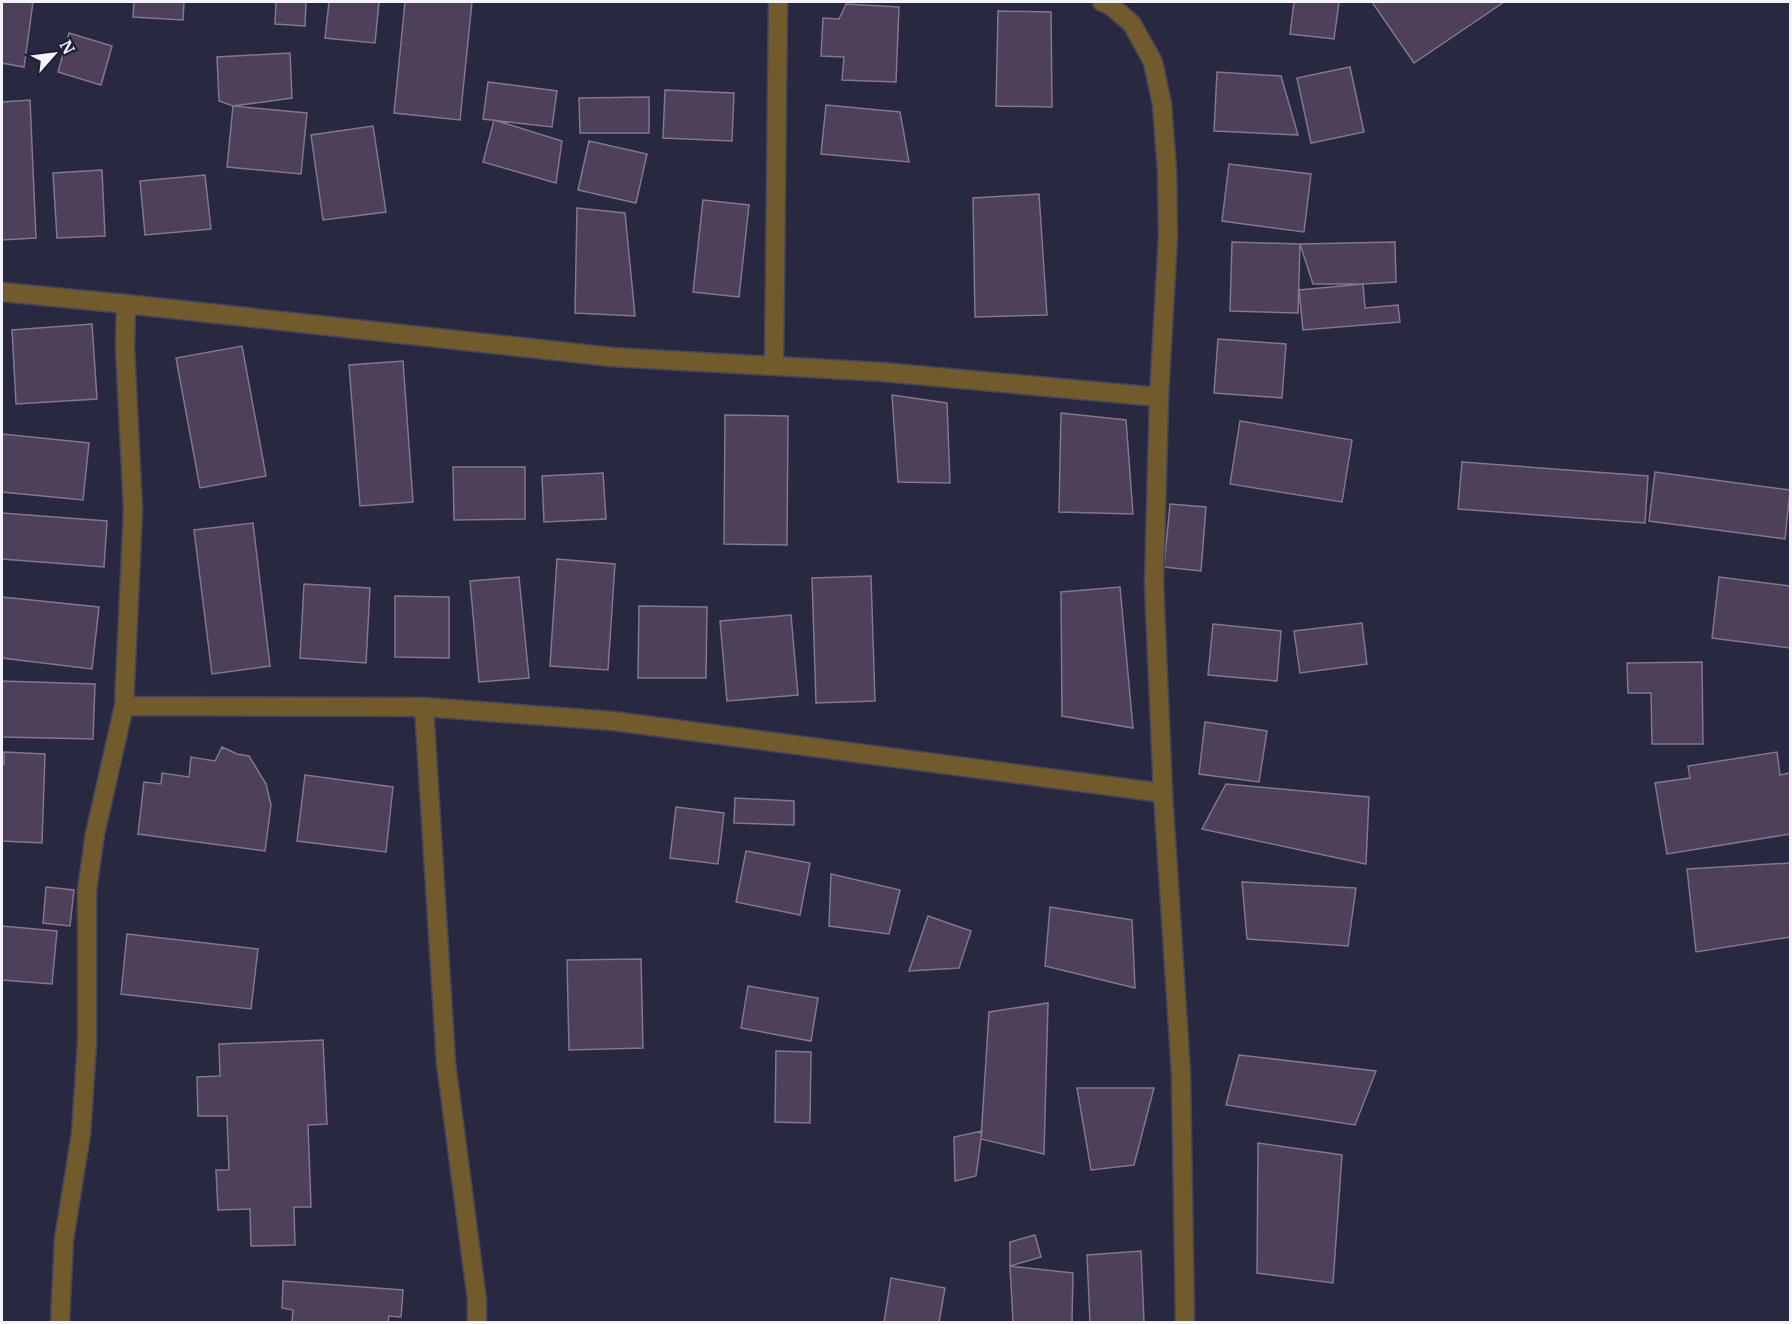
<svg xmlns="http://www.w3.org/2000/svg" width="1792" height="1324" font-family="Merriweather,serif">
	<style>
		.building { fill: #4d4059; stroke: #847591; stroke-width: 1.5 }
		.lines { fill: none; stroke-linecap: round; stroke-linejoin: round }
		.minor-casing { stroke: #44445b; stroke-width: 21 }
		.minor { stroke: #715a2b; stroke-width: 18 }
	</style>
	<rect width="100%" height="100%" fill="#282841"/>
	<!-- building -->
	<path class="building" d="M 2,2 L 33,2 L 24,67 L 2,63 Z
		M 134,2 L 184,2 L 183,20 L 133,17 Z
		M 276,2 L 306,2 L 305,26 L 275,24 Z
		M 329,2 L 379,2 L 375,43 L 325,38 Z
		M 405,2 L 472,2 L 460,120 L 394,113 Z
		M 1294,2 L 1339,2 L 1334,39 L 1290,34 Z
		M 1372,2 L 1504,2 L 1414,63 Z
		M 846,4 L 899,7 L 896,82 L 842,80 L 844,57 L 821,56 L 823,18 L 839,19 Z
		M 998,11 L 1051,12 L 1052,107 L 996,106 Z
		M 69,33 L 112,46 L 101,85 L 58,72 Z
		M 290,53 L 292,98 L 233,106 L 219,101 L 217,57 Z
		M 1350,67 L 1364,132 L 1311,143 L 1297,78 Z
		M 1217,72 L 1281,76 L 1298,135 L 1214,131 Z
		M 488,82 L 557,91 L 552,127 L 483,119 Z
		M 665,90 L 734,93 L 732,141 L 663,138 Z
		M 649,97 L 649,133 L 580,133 L 579,98 Z
		M 30,100 L 36,238 L 2,240 L 2,102 Z
		M 826,105 L 900,112 L 909,162 L 821,154 Z
		M 233,106 L 307,113 L 301,174 L 227,167 Z
		M 494,120 L 562,141 L 556,183 L 483,162 Z
		M 373,126 L 386,212 L 323,220 L 311,135 Z
		M 589,141 L 647,154 L 636,203 L 578,190 Z
		M 1229,164 L 1311,174 L 1304,232 L 1222,221 Z
		M 102,170 L 105,236 L 57,238 L 53,173 Z
		M 205,175 L 211,229 L 145,235 L 140,181 Z
		M 1039,194 L 1047,315 L 975,317 L 973,198 Z
		M 703,200 L 749,205 L 739,297 L 693,292 Z
		M 577,208 L 625,213 L 635,316 L 575,313 Z
		M 1232,242 L 1300,244 L 1298,313 L 1230,311 Z
		M 1395,242 L 1396,282 L 1363,284 L 1313,284 L 1300,244 Z
		M 1363,284 L 1365,308 L 1398,305 L 1400,322 L 1303,330 L 1299,290 Z
		M 92,324 L 97,399 L 16,404 L 12,330 Z
		M 1218,339 L 1286,344 L 1282,398 L 1214,393 Z
		M 242,346 L 266,476 L 200,488 L 176,358 Z
		M 403,361 L 413,502 L 360,506 L 349,365 Z
		M 892,395 L 947,403 L 950,483 L 898,482 Z
		M 1061,413 L 1126,420 L 1133,514 L 1059,512 Z
		M 725,415 L 788,416 L 787,545 L 724,544 Z
		M 1240,421 L 1352,440 L 1342,502 L 1230,484 Z
		M 2,434 L 89,443 L 83,500 L 2,492 Z
		M 1462,462 L 1648,476 L 1645,523 L 1458,509 Z
		M 453,467 L 525,467 L 525,519 L 454,520 Z
		M 1655,472 L 1790,490 L 1785,539 L 1649,521 Z
		M 603,473 L 606,519 L 544,522 L 542,476 Z
		M 1170,504 L 1206,507 L 1201,571 L 1164,567 Z
		M 2,513 L 107,521 L 104,567 L 2,559 Z
		M 253,523 L 270,666 L 212,674 L 194,530 Z
		M 557,559 L 615,564 L 608,670 L 550,666 Z
		M 871,576 L 875,701 L 816,703 L 812,578 Z
		M 519,577 L 529,678 L 479,682 L 470,581 Z
		M 1719,577 L 1790,586 L 1790,648 L 1712,638 Z
		M 304,584 L 370,588 L 366,663 L 300,658 Z
		M 1120,587 L 1133,728 L 1062,716 L 1061,592 Z
		M 395,596 L 449,597 L 449,658 L 395,657 Z
		M 2,597 L 99,607 L 92,669 L 2,658 Z
		M 639,606 L 707,607 L 706,678 L 638,678 Z
		M 791,615 L 798,695 L 727,701 L 720,621 Z
		M 1362,623 L 1367,664 L 1300,673 L 1294,631 Z
		M 1213,624 L 1281,631 L 1277,681 L 1208,675 Z
		M 1702,662 L 1703,744 L 1652,744 L 1651,693 L 1628,693 L 1627,663 Z
		M 2,681 L 95,684 L 93,739 L 2,737 Z
		M 1205,722 L 1267,731 L 1259,782 L 1199,774 Z
		M 222,747 L 237,754 L 249,756 L 266,784 L 271,805 L 265,851 L 138,834 L 144,782 L 161,784 L 162,773 L 189,777 L 191,757 L 215,761 Z
		M 4,752 L 45,754 L 42,843 L 2,841 L 2,764 L 4,764 Z
		M 1777,752 L 1780,775 L 1790,773 L 1790,834 L 1667,854 L 1655,783 L 1690,778 L 1688,766 Z
		M 305,775 L 393,787 L 386,852 L 297,841 Z
		M 1226,784 L 1369,797 L 1366,864 L 1202,829 Z
		M 735,798 L 794,801 L 794,825 L 734,823 Z
		M 676,807 L 724,813 L 718,864 L 670,858 Z
		M 746,851 L 810,863 L 800,915 L 736,902 Z
		M 1790,863 L 1790,937 L 1696,952 L 1687,869 Z
		M 831,874 L 900,890 L 889,934 L 829,926 Z
		M 1242,882 L 1356,888 L 1348,946 L 1247,939 Z
		M 46,887 L 74,890 L 70,926 L 43,923 Z
		M 1050,907 L 1132,920 L 1135,988 L 1045,966 Z
		M 928,916 L 971,931 L 959,968 L 909,971 Z
		M 2,926 L 57,931 L 52,984 L 2,980 Z
		M 127,934 L 258,949 L 251,1009 L 121,994 Z
		M 641,959 L 643,1048 L 569,1050 L 567,960 Z
		M 748,986 L 818,998 L 811,1041 L 741,1028 Z
		M 1048,1003 L 1044,1154 L 981,1139 L 989,1012 Z
		M 323,1040 L 327,1124 L 308,1125 L 311,1207 L 294,1207 L 295,1245 L 251,1246 L 250,1209 L 218,1210 L 216,1170 L 229,1170 L 227,1116 L 198,1116 L 197,1077 L 220,1076 L 219,1044 Z
		M 776,1051 L 811,1052 L 810,1123 L 775,1122 Z
		M 1239,1055 L 1376,1071 L 1355,1125 L 1226,1105 Z
		M 1077,1088 L 1154,1088 L 1134,1165 L 1091,1170 Z
		M 982,1131 L 976,1176 L 955,1181 L 954,1137 Z
		M 1258,1143 L 1342,1155 L 1333,1283 L 1257,1273 Z
		M 1035,1235 L 1041,1257 L 1010,1266 L 1010,1242 Z
		M 1141,1251 L 1144,1322 L 1090,1322 L 1087,1255 Z
		M 1010,1266 L 1073,1273 L 1072,1322 L 1013,1322 Z
		M 891,1278 L 945,1288 L 939,1322 L 884,1322 Z
		M 283,1281 L 403,1290 L 401,1317 L 389,1316 L 388,1322 L 292,1322 L 293,1310 L 282,1308 Z"/>
	<g class="lines">
		<defs>
			<path id="minor" d="M 1102,2 L 1110,5 L 1132,24 L 1153,62 L 1162,104 L 1167,171 L 1168,236 L 1159,397 L 1154,584 L 1163,793 L 1181,1074 L 1185,1322
				M 2,292 L 126,304
				M 774,366 L 778,2
				M 124,706 L 424,707 L 613,721 L 1163,793
				M 424,707 L 446,1063 L 477,1300 L 477,1322
				M 60,1322 L 64,1239 L 81,1134 L 87,1043 L 87,890 L 95,834 L 124,706 L 133,510 L 125,348 L 126,304 L 612,357 L 882,372 L 1159,397"/>
		</defs>
		<!-- minor casing -->
		<use href="#minor" class="minor-casing"/>
		<!-- minor -->
		<use href="#minor" class="minor"/>
	</g>
	<!-- border -->
	<rect width="1792" height="1324" fill="none" stroke="#f3f3fd" stroke-width="6"/>
	<!-- north arrow -->
	<g transform="translate(54 54) rotate(62)" stroke="#1f1e36" stroke-width="4.5" paint-order="stroke">
	<path d="M0-4.5L10 22L0 15L-10 22Z" fill="#f3f3fd"/>
	<text y="-9" font-size="16" font-weight="bold" text-anchor="middle" fill="#f3f3fd">N</text>
	</g>
</svg>
